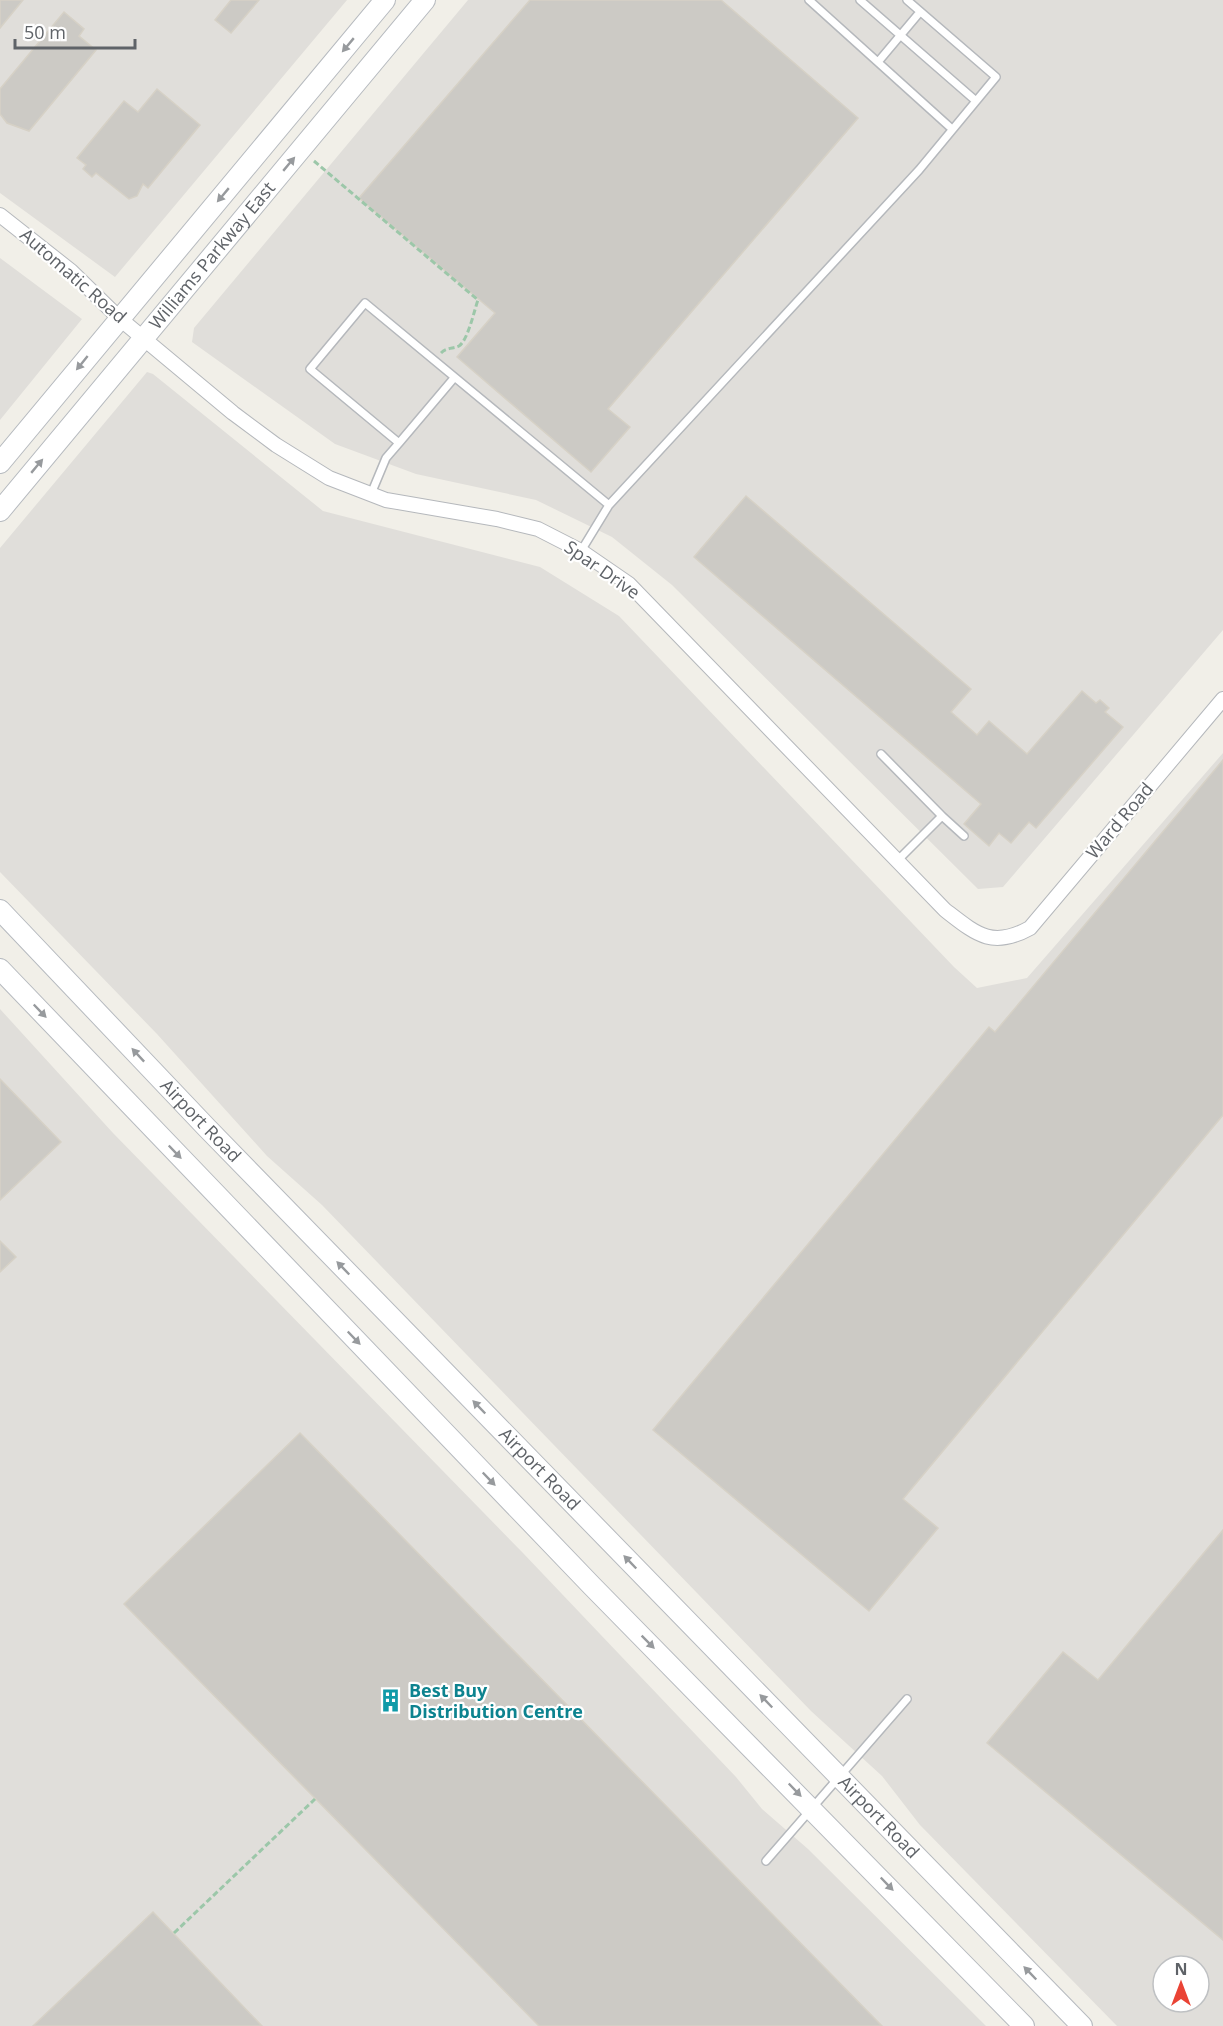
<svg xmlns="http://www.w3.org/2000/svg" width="1223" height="2026" font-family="'Open Sans',sans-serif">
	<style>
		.industrial { fill: #e0deda; fill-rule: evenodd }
		.building { fill: #cccac5; stroke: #d6d1c6; stroke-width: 1.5 }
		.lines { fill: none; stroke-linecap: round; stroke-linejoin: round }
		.lane-casing { stroke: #b5b8bc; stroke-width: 10 }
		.street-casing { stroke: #b5b8bc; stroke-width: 16 }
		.secondary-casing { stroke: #b6babf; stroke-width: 22 }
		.path { stroke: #9cc7a9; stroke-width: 3; stroke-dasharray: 6 3; stroke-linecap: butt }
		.lane { stroke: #fff; stroke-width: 7 }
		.street { stroke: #fff; stroke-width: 14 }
		.secondary { stroke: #fff; stroke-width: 20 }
		.oneway { fill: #979a9d }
		.labels { text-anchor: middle; stroke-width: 4.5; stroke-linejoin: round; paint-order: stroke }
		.street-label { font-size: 18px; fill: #5f6368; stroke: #fff }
		.culture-label { font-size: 18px; font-weight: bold; fill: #0d838f; stroke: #fff; text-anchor: start }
	</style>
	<rect width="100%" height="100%" fill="#f1efe8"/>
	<!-- industrial -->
	<path class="industrial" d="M 0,0 L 347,0 L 115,277 L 0,193 Z
		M 468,0 L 1223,0 L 1223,630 L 1003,887 L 978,889 L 672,585 L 612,537 L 536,500 L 416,474 L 335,444 L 192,342 L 194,328 Z
		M 0,258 L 82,319 L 0,420 Z
		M 147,372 L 153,374 L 323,511 L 540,567 L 619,616 L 954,967 L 977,988 L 1027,978 L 1223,753 L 1223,2026 L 1117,2026 L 920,1825 L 882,1776 L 811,1711 L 322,1205 L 267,1156 L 157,1034 L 0,872 L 0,548 ZM 1163,1966 L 1199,1966 L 1199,2002 L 1163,2002 Z
		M 0,1009 L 113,1133 L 523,1553 L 736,1777 L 762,1809 L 808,1849 L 986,2026 L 0,2026 Z"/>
	<!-- building -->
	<path class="building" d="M 0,0 L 23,0 L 0,28 Z
		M 231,0 L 259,0 L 231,33 L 215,20 Z
		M 530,0 L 721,0 L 858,118 L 608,409 L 630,427 L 591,472 L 457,357 L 495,313 L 359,198 Z
		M 64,12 L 84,29 L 79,36 L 96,50 L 29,131 L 7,123 L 0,114 L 0,89 Z
		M 157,89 L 200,125 L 148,188 L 143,184 L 137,196 L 129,199 L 96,173 L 92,177 L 83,169 L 86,165 L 77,158 L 124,101 L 138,112 Z
		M 746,496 L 971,689 L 951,712 L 977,735 L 989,721 L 1027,754 L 1082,691 L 1096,703 L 1100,700 L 1109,708 L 1105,712 L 1123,727 L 1036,828 L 1029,822 L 1011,843 L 999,833 L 989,846 L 964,824 L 981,804 L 694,557 Z
		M 1223,760 L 1223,1115 L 903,1499 L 938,1528 L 869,1611 L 653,1430 L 989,1027 L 995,1032 Z
		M 0,1079 L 61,1142 L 0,1200 Z
		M 0,1241 L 16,1257 L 0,1272 Z
		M 300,1433 L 882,2026 L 539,2026 L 124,1604 Z
		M 1223,1530 L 1223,1940 L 987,1743 L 1063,1652 L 1098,1680 Z
		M 153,1912 L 262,2026 L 33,2026 Z"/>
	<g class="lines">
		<defs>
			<path id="lane" d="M 809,0 L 952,129
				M 860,0 L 976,101
				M 878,62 L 920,12
				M 454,378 L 399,443 L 310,369 L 365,303 L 609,505
				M 371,494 L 386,458 L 399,443
				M 581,551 L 609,505 L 919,170 L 996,77 L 907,0
				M 881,754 L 942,816
				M 898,860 L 942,816 L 964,836
				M 766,1861 L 907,1699"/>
			<path id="street" d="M 0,215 L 71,271 L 119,318 L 233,413 L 276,445 L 329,478 L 386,500 L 497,519 L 538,529 L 581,551 L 629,584 L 945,910 C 976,934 992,949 1030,928 L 1223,699"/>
			<g id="secondary">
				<path d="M 0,463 L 385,0"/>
				<path id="s1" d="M 0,511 L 425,0"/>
				<path id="s2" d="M 0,910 L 207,1128 L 1082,2026"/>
				<path d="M 0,969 L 592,1586 L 1024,2026"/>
			</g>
		</defs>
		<!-- lane casing -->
		<use href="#lane" class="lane-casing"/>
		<!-- street casing -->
		<use href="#street" class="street-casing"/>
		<!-- secondary casing -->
		<use href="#secondary" class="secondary-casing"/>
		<!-- path -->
		<path class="path" d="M 314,161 L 478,300 C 474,311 468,340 459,346 C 453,349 447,347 441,353
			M 174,1933 L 315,1799"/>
		<!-- lane -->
		<use href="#lane" class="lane"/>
		<!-- street -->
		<use href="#street" class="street"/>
		<!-- secondary -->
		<use href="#secondary" class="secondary"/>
	</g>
	<!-- one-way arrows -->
	<defs><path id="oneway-solid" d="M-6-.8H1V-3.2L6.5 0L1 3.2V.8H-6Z" transform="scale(1.5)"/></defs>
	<g class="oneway">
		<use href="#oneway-solid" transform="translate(348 45) rotate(130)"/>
		<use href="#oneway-solid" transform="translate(289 164) rotate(-50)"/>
		<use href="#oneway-solid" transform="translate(223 195) rotate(130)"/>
		<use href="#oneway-solid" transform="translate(82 363) rotate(129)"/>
		<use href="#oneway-solid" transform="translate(37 466) rotate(-50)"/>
		<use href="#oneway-solid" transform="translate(40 1011) rotate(46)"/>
		<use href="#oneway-solid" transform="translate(138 1055) rotate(-133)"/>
		<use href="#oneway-solid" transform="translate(175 1152) rotate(46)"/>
		<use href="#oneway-solid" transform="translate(343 1268) rotate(-134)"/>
		<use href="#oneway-solid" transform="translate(354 1338) rotate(46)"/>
		<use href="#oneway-solid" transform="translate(479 1407) rotate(-134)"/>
		<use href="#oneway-solid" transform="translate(489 1479) rotate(46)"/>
		<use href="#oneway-solid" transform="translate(630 1562) rotate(-134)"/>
		<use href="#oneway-solid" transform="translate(648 1642) rotate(45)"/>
		<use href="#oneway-solid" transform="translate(766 1701) rotate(-134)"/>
		<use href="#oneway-solid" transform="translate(795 1790) rotate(46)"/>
		<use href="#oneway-solid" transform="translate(887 1884) rotate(46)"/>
		<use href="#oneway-solid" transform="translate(1030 1973) rotate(-134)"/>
	</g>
	<!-- icons -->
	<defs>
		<symbol id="building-bare" viewBox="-9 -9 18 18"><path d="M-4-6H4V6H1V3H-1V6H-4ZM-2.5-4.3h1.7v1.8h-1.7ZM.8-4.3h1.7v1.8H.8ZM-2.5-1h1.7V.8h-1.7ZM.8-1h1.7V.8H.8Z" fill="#0f9aa8" stroke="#fff" stroke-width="2.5" paint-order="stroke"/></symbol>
	</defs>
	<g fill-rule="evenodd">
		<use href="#building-bare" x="374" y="1684" width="33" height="33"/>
	</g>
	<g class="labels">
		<!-- street labels -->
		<g class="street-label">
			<text dy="6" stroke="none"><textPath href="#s1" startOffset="332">Williams Parkway East</textPath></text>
			<text transform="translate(73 276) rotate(41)" y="6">Automatic Road</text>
			<text transform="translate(602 570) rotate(35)" y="6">Spar Drive</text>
			<text transform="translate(1120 821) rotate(-50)" y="6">Ward Road</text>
			<text dy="6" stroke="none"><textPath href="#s2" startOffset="291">Airport Road</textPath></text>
			<text dy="6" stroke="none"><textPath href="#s2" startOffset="777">Airport Road</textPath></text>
			<text dy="6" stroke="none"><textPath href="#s2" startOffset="1263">Airport Road</textPath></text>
		</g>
		<!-- culture labels -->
		<g class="culture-label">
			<text x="409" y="1697">Best Buy<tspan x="409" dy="21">Distribution Centre</tspan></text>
		</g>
	</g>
	<!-- north arrow -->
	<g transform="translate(1181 1984)"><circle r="28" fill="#ffffff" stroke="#bfc1c3" stroke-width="1.5"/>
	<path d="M0-4.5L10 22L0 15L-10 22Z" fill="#ea4335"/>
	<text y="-9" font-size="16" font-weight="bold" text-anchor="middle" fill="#5f6368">N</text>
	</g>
	<!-- scale -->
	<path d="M15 39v9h120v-9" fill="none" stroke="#5f6368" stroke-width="3"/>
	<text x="24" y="39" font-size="18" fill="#5f6368" stroke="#ffffff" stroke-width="4.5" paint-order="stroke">50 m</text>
</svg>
